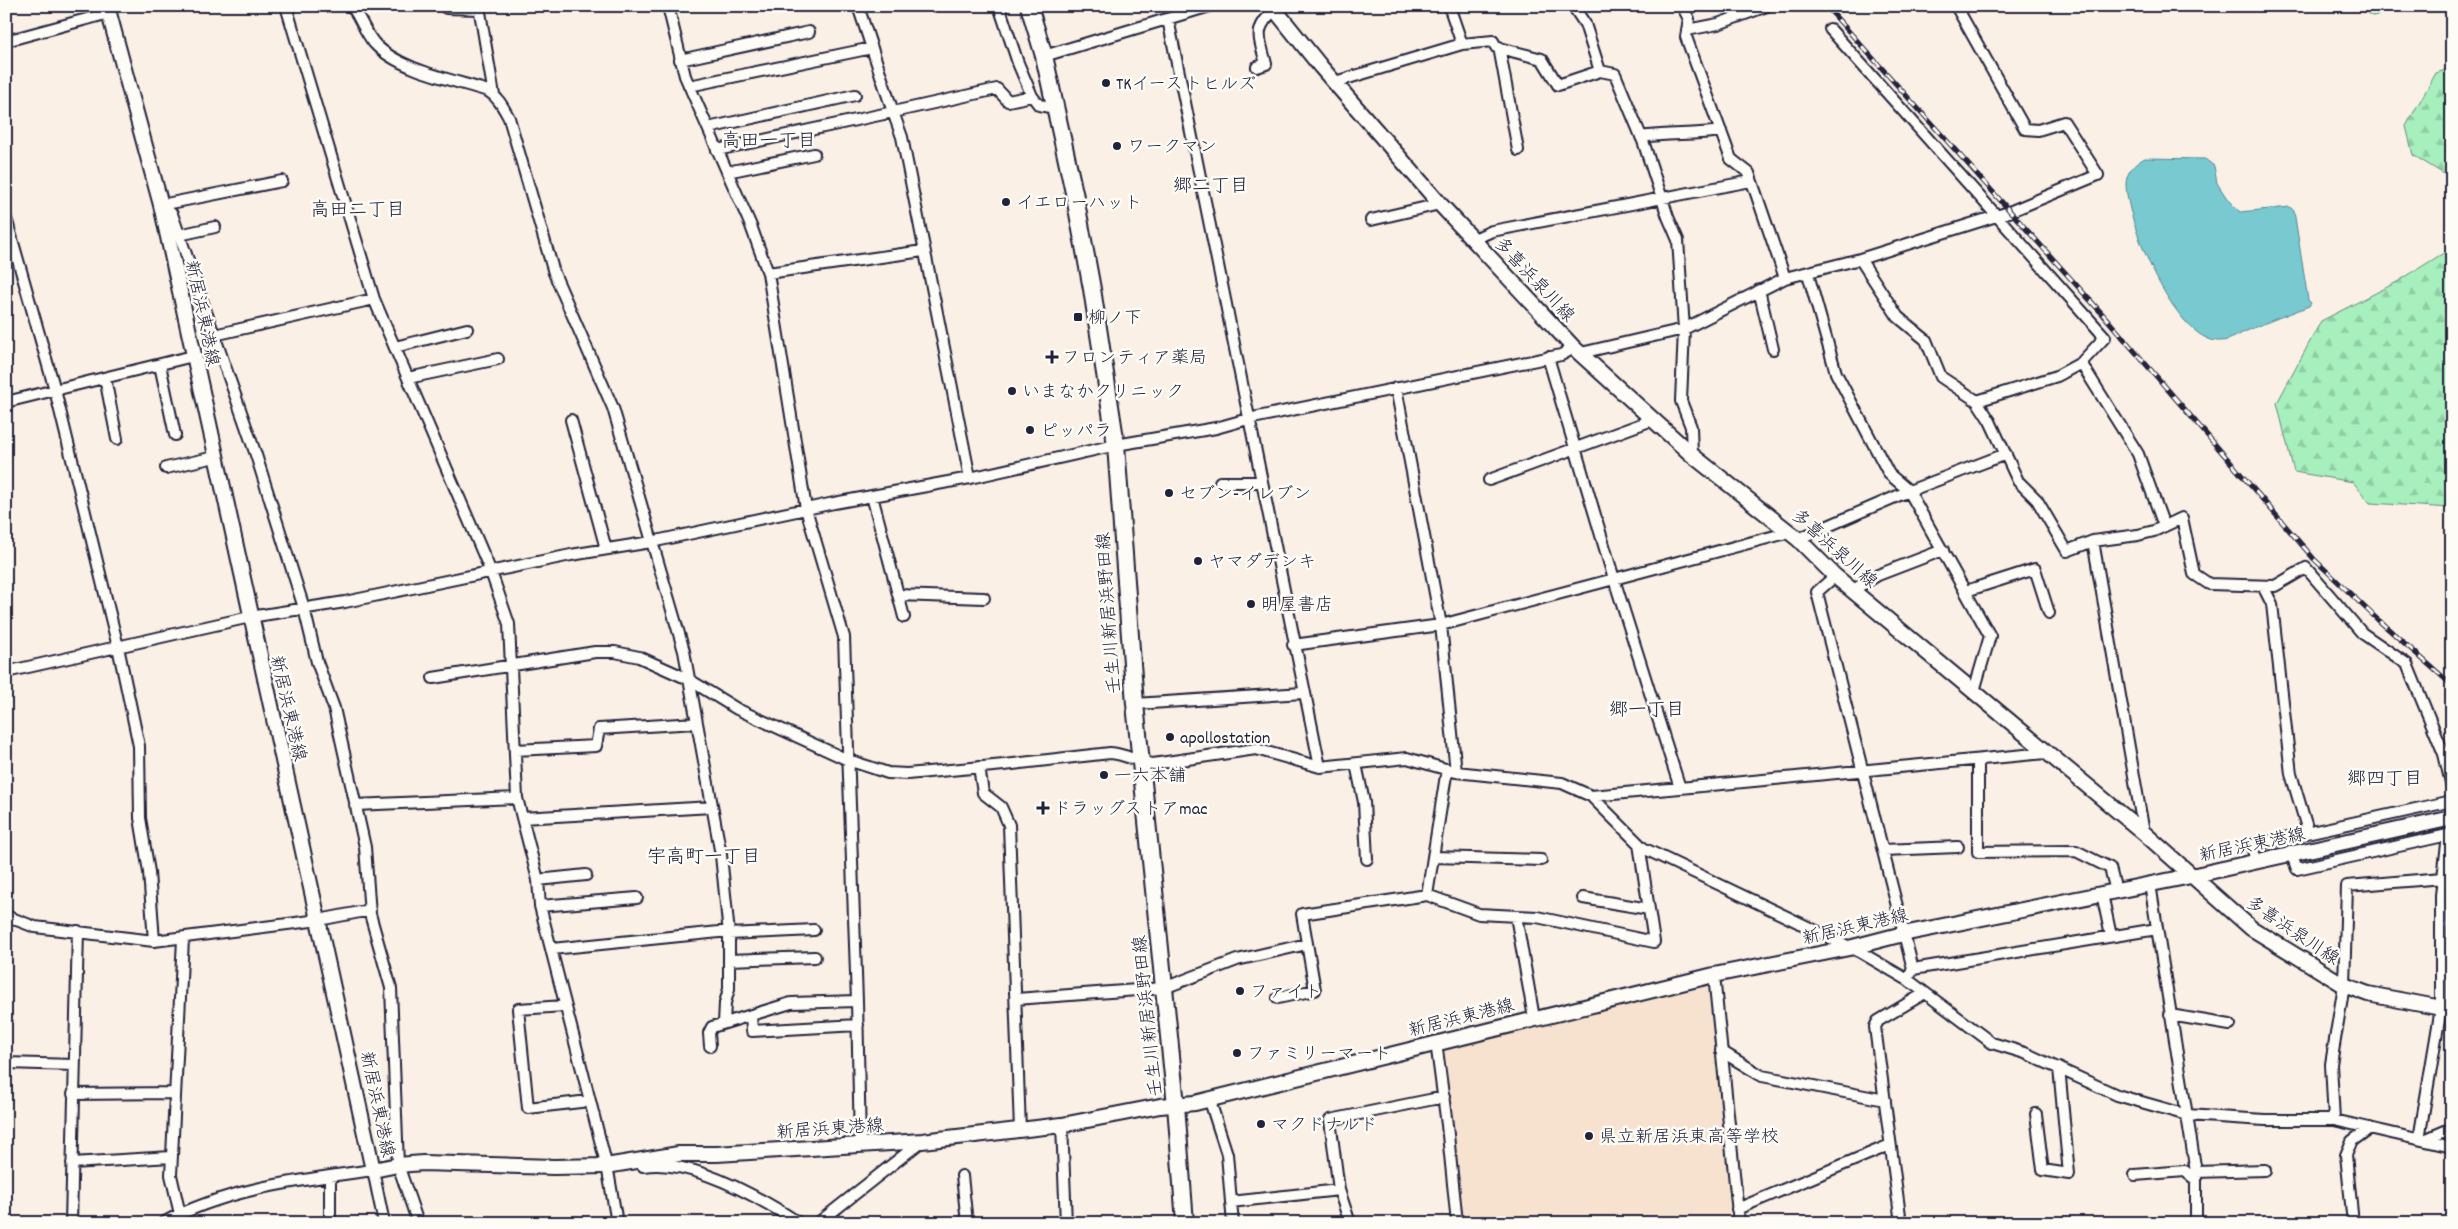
<svg xmlns="http://www.w3.org/2000/svg" width="2458" height="1229" font-family="Dekko,'Klee One',sans-serif">
	<style>
		.built { fill: #f6e2cf }
		.forest { fill: url(#forest-firs); stroke: #64887c }
		.water { fill: #78c9d0; stroke: #568694 }
		.lines { fill: none; stroke-linecap: round; stroke-linejoin: round }
		.street-casing { stroke: #22223b; stroke-width: 14 }
		.secondary-casing { stroke: #22223b; stroke-width: 18 }
		.primary-casing { stroke: #22223b; stroke-width: 20 }
		.street { stroke: #fdfcf7; stroke-width: 10 }
		.secondary { stroke: #fdfcf7; stroke-width: 14 }
		.primary { stroke: #fdfcf7; stroke-width: 16 }
		.rail-casing { stroke: #22223b; stroke-width: 5 }
		.rail { stroke: #fdfcf7; stroke-width: 3; stroke-dasharray: 9; stroke-linecap: butt }
		.poi-dot { fill: #22223b; stroke: #fdfcf7; stroke-width: 2 }
		.labels { text-anchor: middle; stroke-width: 5; stroke-linejoin: round; paint-order: stroke }
		.poi-label { font-size: 18px; fill: #22223b; stroke: #fdfcf7; text-anchor: start }
		.street-label { font-size: 18px; fill: #22223b; stroke: #fdfcf7 }
		.neighbourhood-label { font-size: 19px; fill: #22223b; stroke: #fdfcf7 }
	</style>
	<defs>
		<pattern id="forest-firs" width="22" height="20" patternUnits="userSpaceOnUse" patternTransform="scale(1.25)"><rect width="22" height="20" fill="#a7efbd"/><path d="M5 1l3.5 6h-7zM16 11l3.5 6h-7z" fill="#8fcda3"/></pattern>
	</defs>
	<rect width="100%" height="100%" fill="#faf0e5"/>
	<filter id="ink" filterUnits="userSpaceOnUse"><feTurbulence type="fractalNoise" baseFrequency=".02" numOctaves="2"/><feDisplacementMap in="SourceGraphic" scale="10" xChannelSelector="R" yChannelSelector="G"/><feConvolveMatrix kernelMatrix="1 2 1 2 8 2 1 2 1" color-interpolation-filters="sRGB"/></filter>
	<g filter="url(#ink)">
		<!-- built -->
		<path class="built" d="M 1705,987 L 1708,989 L 1734,1223 L 1462,1223 L 1444,1049 Z"/>
		<!-- forest -->
		<path class="forest" d="M 2356,6 L 2415,6 L 2373,16 Z
			M 2452,68 L 2452,179 L 2413,155 L 2406,126 L 2436,73 Z
			M 2452,246 L 2452,508 L 2370,503 L 2353,482 L 2294,472 L 2277,403 L 2321,321 L 2397,282 L 2450,249 Z"/>
		<!-- water -->
		<path class="water" d="M 2145,158 L 2205,159 L 2214,166 L 2217,183 L 2228,200 L 2240,212 L 2290,207 L 2294,211 L 2308,300 L 2311,303 L 2309,306 C 2289,314 2269,321 2249,330 C 2241,333 2230,341 2221,341 C 2176,345 2126,221 2126,184 C 2126,172 2135,163 2145,158 Z"/>
		<g class="lines">
			<defs>
				<path id="street" d="M 286,6 L 374,299 L 491,572 L 509,624 L 517,798 L 538,880 L 540,906 L 608,1171 L 617,1223
					M 352,6 C 360,18 365,32 374,43 C 398,70 454,80 488,91 C 498,97 503,107 509,118 L 554,273 L 613,408 L 684,651 L 721,855 L 729,934 L 729,989 L 725,1003 L 724,1023
					M 479,6 L 494,95
					M 668,6 L 685,76 L 751,226 L 768,273 L 806,509 L 844,637 L 857,1001 L 860,1146
					M 999,6 L 1018,63 L 1032,96
					M 1449,6 L 1462,44 L 1493,41 L 1496,47 L 1542,59 L 1558,85 L 1600,71 L 1585,24 L 1573,6
					M 446,8 L 479,9
					M 1168,19 L 1320,767
					M 1830,29 L 2105,337 L 2081,363 L 2138,454 L 2164,526
					M 1687,30 L 1718,24 L 1767,6
					M 6,41 L 109,13
					M 1499,47 L 1518,150
					M 1044,56 L 1210,6
					M 680,60 L 809,32
					M 1257,67 L 1266,64 C 1260,39 1252,29 1275,10
					M 1600,71 L 1615,74 L 1643,141 L 1668,217 L 1678,240 L 1684,329 L 1681,401 L 1691,427 L 1692,455
					M 1335,82 L 1462,44
					M 689,86 L 872,48
					M 708,128 L 855,95
					M 1641,137 C 1668,133 1693,135 1721,131
					M 717,150 L 893,112 L 858,6
					M 727,172 L 814,154
					M 161,205 L 172,214 L 256,455 L 304,608 L 317,662 L 334,708 L 365,847 L 370,914 L 391,988 L 398,1165 L 418,1223
					M 161,205 L 282,181
					M 6,218 L 55,390 L 118,647 L 139,746 L 140,818 L 149,872 L 154,941
					M 1371,220 L 1440,204
					M 179,235 L 215,227
					M 1472,240 L 1492,231 L 1751,181
					M 1860,259 L 2009,212 L 2098,175 L 2064,122 L 2038,130 L 2025,129 L 1956,6
					M 768,273 L 923,251
					M 1808,274 L 1836,373 L 1889,474 L 1909,491 L 1990,636 L 1974,691
					M 1785,278 L 1860,259 L 1898,317 L 1926,340 L 1941,377 L 1977,401 L 1990,421 L 2018,481 L 2037,500 L 2067,551 L 2093,541 L 2138,535 L 2154,531 L 2182,518 L 2194,574 L 2209,584 L 2275,586 L 2306,568 L 2362,633 L 2407,664 L 2444,754 L 2452,788
					M 1759,290 L 1773,349
					M 214,335 L 374,299
					M 395,347 L 467,329
					M 1581,353 L 1684,329 L 1785,278 L 1749,173 L 1731,159 L 1686,37 L 1689,19 L 1682,6
					M 160,365 L 175,435
					M 105,378 L 117,439
					M 408,378 L 498,359
					M 1396,388 L 1441,625 L 1456,772
					M 1977,401 L 2057,376 L 2081,363
					M 6,402 L 193,356
					M 571,420 L 606,549
					M 166,468 L 215,457
					M 970,478 L 902,137 L 893,112 L 997,89 L 1008,101 L 1032,96 L 1039,105 L 1055,108
					M 1489,480 L 1655,419
					M 1220,482 L 1260,482
					M 872,496 L 904,617
					M 1798,539 L 1909,491 L 2006,454
					M 2093,541 L 2144,833
					M 1835,576 L 1817,592 L 1913,969
					M 2263,586 L 2272,604 L 2291,774 L 2308,831
					M 1853,590 L 1878,575 L 1943,550
					M 1966,591 L 2035,569 L 2049,613
					M 898,595 L 984,598
					M 1293,645 L 1441,625 L 1614,579 L 1548,357
					M 6,672 L 250,617 L 345,602 L 571,555 L 651,542 L 834,503 L 970,478 L 1116,445 L 1216,428 L 1248,419 L 1561,355 L 1574,348
					M 433,678 L 595,652 L 615,652 L 639,657 L 688,679 L 737,709 L 848,760 L 888,773 L 907,774 L 1004,765 L 1110,753 C 1125,754 1138,762 1153,764 L 1256,749 L 1320,767 L 1407,758 L 1456,772 L 1562,783 L 1591,796 L 1643,848 L 1860,952 L 1908,980 L 1992,1043 L 2025,1053 L 2117,1095 L 2187,1115 L 2265,1120 L 2334,1120 L 2331,1064 L 2344,985 L 2347,886 L 2443,878
					M 1135,704 L 1303,693
					M 515,750 L 596,746 L 599,729 L 696,723
					M 1978,761 L 1978,852 L 2076,851 L 2110,868 L 2116,891
					M 1356,764 L 1364,802 L 1367,859
					M 979,767 L 983,793 L 1001,807 L 1009,825 L 1020,1130
					M 1447,769 L 1427,895 L 1479,914 L 1537,917 L 1654,942 L 1639,844
					M 1680,788 L 2046,753
					M 1591,796 L 1680,788 L 1614,579 L 1790,532
					M 355,805 L 517,798
					M 522,818 L 712,807
					M 1883,850 L 1958,847
					M 2292,855 L 2297,869 L 2452,834
					M 1434,857 L 1541,860
					M 2256,862 L 2252,845 L 2452,801
					M 538,880 L 586,875
					M 2150,884 L 2196,1172 L 2196,1223
					M 2102,894 L 2111,936
					M 1583,898 L 1649,909
					M 540,906 L 637,898
					M 6,916 L 35,927 L 154,941 L 319,920 L 370,910
					M 1516,916 L 1534,1018
					M 729,934 L 814,930
					M 552,949 L 729,931
					M 729,960 L 815,957
					M 1911,973 L 1913,969 L 2157,929
					M 1714,975 L 1739,1223
					M 1278,998 L 1315,990 L 1302,914 L 1427,895
					M 1016,999 L 1164,988 L 1237,960 L 1307,944
					M 565,1006 L 518,1009 L 528,1108 L 589,1101
					M 751,1015 L 752,1031 L 858,1025
					M 2170,1015 L 2230,1025
					M 1436,1042 L 1447,1125 L 1457,1223
					M 710,1046 L 709,1033 L 712,1027 L 791,1003 L 857,1001
					M 1721,1051 L 1762,1076 L 1885,1100
					M 6,1063 L 74,1065
					M 73,1094 L 174,1093
					M 1209,1098 L 1227,1154 L 1231,1202 L 1339,1190 L 1330,1120 L 1444,1097
					M 2036,1114 L 2043,1170 L 2069,1174 L 2059,1068
					M 2334,1120 L 2452,1147
					M 1062,1125 L 1066,1223
					M 2419,1139 L 2441,1008 L 2441,895 L 2448,835
					M 2424,1140 L 2452,1128
					M 72,1163 L 171,1157
					M 643,1166 C 691,1158 759,1197 799,1223
					M 2196,1172 L 2265,1170
					M 2135,1175 L 2185,1171 L 2196,1180
					M 962,1176 L 967,1223
					M 1339,1190 L 1350,1223
					M 1231,1202 L 1233,1223
					M 1737,1209 L 1890,1145
					M 71,1223 L 78,931
					M 163,1223 C 226,1188 302,1180 373,1170 L 384,1223
					M 182,1223 L 171,1175 L 183,939
					M 330,1223 L 330,1176
					M 818,1223 L 922,1141
					M 1901,1223 L 1875,1027 L 1878,1021 L 1925,993
					M 2353,1223 L 2346,1155 L 2352,1141 L 2370,1128"/>
				<path id="secondary" d="M 107,6 L 161,205 L 373,1170 L 398,1165 L 423,1163 L 554,1167 L 606,1166 L 679,1154 L 717,1154 L 922,1141 L 1062,1125 L 1160,1106 L 1195,1103 L 1714,975 L 1849,948 L 1903,934 L 2191,876 L 2452,818
					M 1272,6 L 1321,67 L 1440,204 L 1574,348 L 1692,455 L 1798,539 L 1835,576 L 2144,833 L 2251,928 L 2344,985 L 2368,994 L 2452,1010"/>
				<path id="primary" d="M 1029,6 L 1044,56 L 1075,197 L 1092,289 L 1116,445 L 1135,704 L 1176,1105 L 1185,1223"/>
			</defs>
			<!-- street casing -->
			<use href="#street" class="street-casing"/>
			<!-- secondary casing -->
			<use href="#secondary" class="secondary-casing"/>
			<!-- primary casing -->
			<use href="#primary" class="primary-casing"/>
			<!-- street -->
			<use href="#street" class="street"/>
			<!-- secondary -->
			<use href="#secondary" class="secondary"/>
			<!-- primary -->
			<use href="#primary" class="primary"/>
			<defs>
				<path id="rail" d="M 1826,6 L 2106,318 L 2314,559 L 2377,619 L 2452,685"/>
			</defs>
			<!-- rail casing -->
			<use href="#rail" class="rail-casing"/>
			<!-- rail -->
			<use href="#rail" class="rail"/>
		</g>
	</g>
	<!-- markers -->
	<g class="poi-dot">
		<circle cx="1106" cy="83" r="5"/>
		<circle cx="1117" cy="146" r="5"/>
		<circle cx="1006" cy="202" r="5"/>
		<rect x="1073" y="312" width="10" height="10" rx="2.5"/>
		<path d="M1049.5 349.5h5v5h5v5h-5v5h-5v-5h-5v-5h5z"/>
		<circle cx="1012" cy="391" r="5"/>
		<circle cx="1030" cy="430" r="5"/>
		<circle cx="1169" cy="493" r="5"/>
		<circle cx="1198" cy="561" r="5"/>
		<circle cx="1251" cy="604" r="5"/>
		<circle cx="1170" cy="737" r="5"/>
		<circle cx="1104" cy="775" r="5"/>
		<path d="M1040.5 800.5h5v5h5v5h-5v5h-5v-5h-5v-5h5z"/>
		<circle cx="1240" cy="991" r="5"/>
		<circle cx="1237" cy="1053" r="5"/>
		<circle cx="1261" cy="1124" r="5"/>
		<circle cx="1589" cy="1136" r="5"/>
	</g>
	<g class="labels">
		<!-- poi labels -->
		<g class="poi-label">
			<text x="1116" y="89">TKイーストヒルズ</text>
			<text x="1127" y="152">ワークマン</text>
			<text x="1016" y="208">イエローハット</text>
			<text x="1088" y="323">柳ノ下</text>
			<text x="1062" y="363">フロンティア薬局</text>
			<text x="1022" y="397">いまなかクリニック</text>
			<text x="1040" y="436">ピッパラ</text>
			<text x="1179" y="499">セブン-イレブン</text>
			<text x="1208" y="567">ヤマダデンキ</text>
			<text x="1261" y="610">明屋書店</text>
			<text x="1180" y="743">apollostation</text>
			<text x="1114" y="781">一六本舗</text>
			<text x="1053" y="814">ドラッグストアmac</text>
			<text x="1250" y="997">ファイト</text>
			<text x="1247" y="1059">ファミリーマート</text>
			<text x="1271" y="1130">マクドナルド</text>
			<text x="1599" y="1142">県立新居浜東高等学校</text>
		</g>
		<!-- street labels -->
		<g class="street-label">
			<text transform="translate(1535 279) rotate(47)" y="6">多喜浜泉川線</text>
			<text transform="translate(203 313) rotate(78)" y="6">新居浜東港線</text>
			<text transform="translate(1835 548) rotate(42)" y="6">多喜浜泉川線</text>
			<text transform="translate(1108 613) rotate(-94)" y="6">壬生川新居浜野田線</text>
			<text transform="translate(289 708) rotate(77)" y="6">新居浜東港線</text>
			<text transform="translate(2252 844) rotate(-12)" y="6">新居浜東港線</text>
			<text transform="translate(1855 926) rotate(-13)" y="6">新居浜東港線</text>
			<text transform="translate(2293 930) rotate(34)" y="6">多喜浜泉川線</text>
			<text transform="translate(1147 1016) rotate(-96)" y="6">壬生川新居浜野田線</text>
			<text transform="translate(1461 1017) rotate(-14)" y="6">新居浜東港線</text>
			<text transform="translate(378 1104) rotate(78)" y="6">新居浜東港線</text>
			<text transform="translate(830 1128) rotate(-4)" y="6">新居浜東港線</text>
		</g>
		<!-- neighbourhood labels -->
		<g class="neighbourhood-label">
			<text x="769" y="146">高田一丁目</text>
			<text x="1211" y="191">郷二丁目</text>
			<text x="358" y="215">高田二丁目</text>
			<text x="1647" y="715">郷一丁目</text>
			<text x="2385" y="784">郷四丁目</text>
			<text x="704" y="862">宇高町一丁目</text>
		</g>
	</g>
	<!-- margin -->
	<rect width="2458" height="1229" fill="none" stroke="#fdfcf7" stroke-width="25"/>
	<rect x="12" y="12" width="2433" height="1204" fill="none" stroke="#22223b" stroke-width="2" filter="url(#ink)"/>
</svg>
